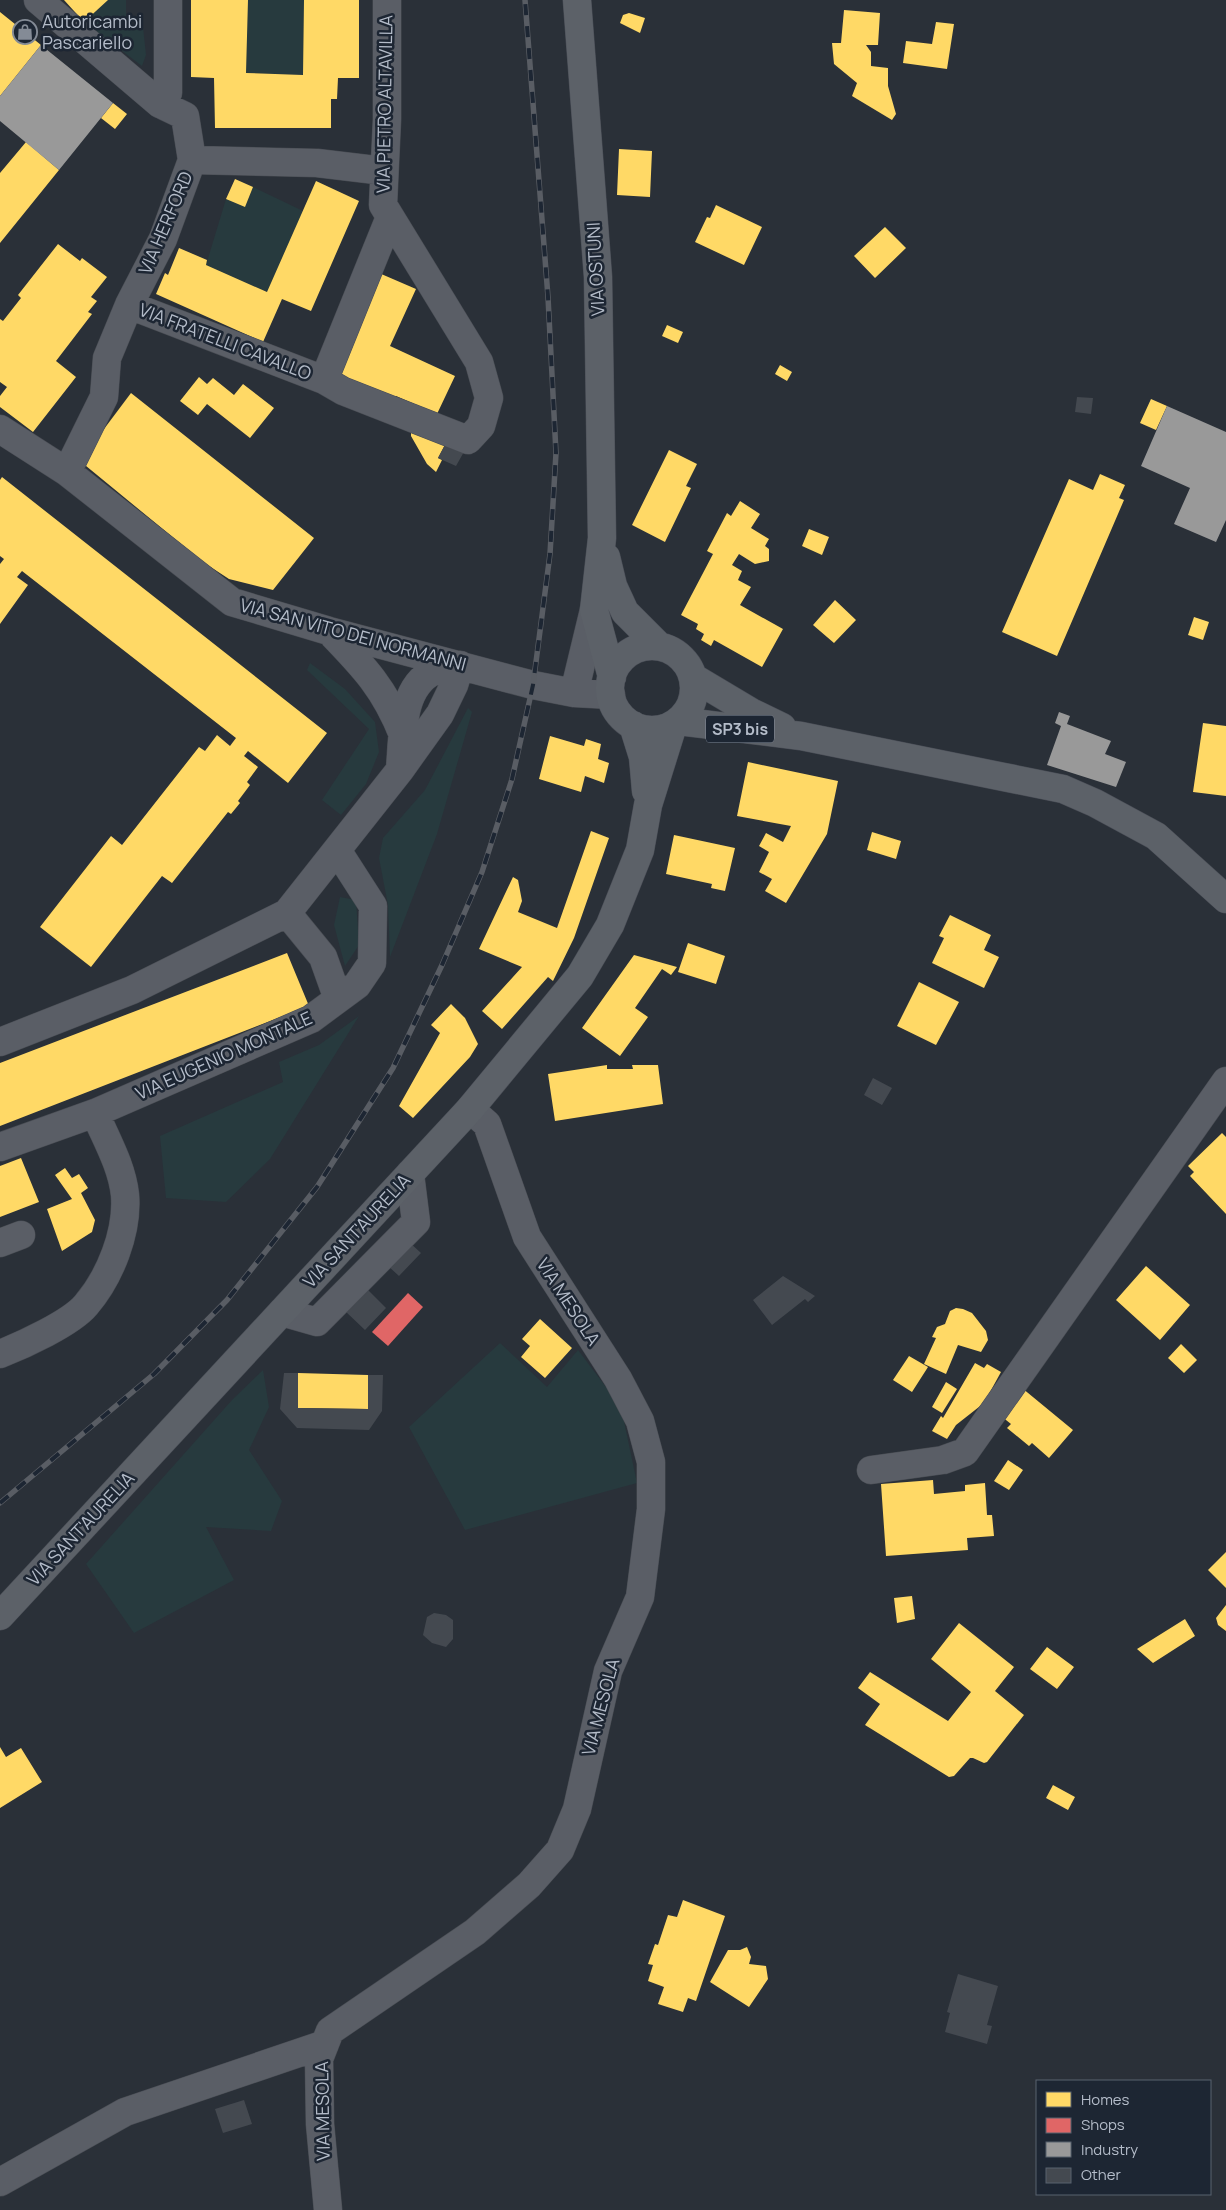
<svg xmlns="http://www.w3.org/2000/svg" width="1226" height="2210" font-family="Manrope,sans-serif">
	<style>
		.green { fill: #273a3e }
		.homes { fill: #ffd966 }
		.shops { fill: #e06666 }
		.industry { fill: #999 }
		.building { fill: #444950 }
		.lines { fill: none; stroke-linecap: round; stroke-linejoin: round }
		.minor-casing { stroke: #484c53; stroke-width: 29 }
		.major-casing { stroke: #484c55; stroke-width: 29 }
		.minor { stroke: #5a5e66; stroke-width: 28 }
		.major { stroke: #5c6168; stroke-width: 28 }
		.rail-casing { stroke: #595d64; stroke-width: 5.5 }
		.rail { stroke: #1d2633; stroke-width: 4; stroke-dasharray: 11; stroke-linecap: butt }
		.labels { text-anchor: middle; stroke-width: 5; stroke-linejoin: round; paint-order: stroke }
		.shield { fill: #1d2633; stroke: #878f9c; stroke-width: 1 }
		.shield-label { font-size: 16px; font-weight: bold; fill: #b4bcc9 }
		.poi-label { font-size: 18px; fill: #b4bcc9; stroke: #1d2633; text-anchor: start }
		.street-label { font-size: 18px; fill: #b4bcc9; stroke: #1d2633 }
	</style>
	<rect width="100%" height="100%" fill="#2a3038"/>
	<!-- green -->
	<path class="green" d="M 108,0 L 126,0 L 126,24 L 143,27 L 146,55 L 142,66 L 84,22 Z
		M 248,0 L 304,0 L 303,75 L 246,73 Z
		M 253,187 L 303,211 L 267,292 L 206,265 L 226,199 L 245,207 Z
		M 310,663 L 345,689 L 375,722 L 379,752 L 366,784 L 341,815 L 322,800 L 369,729 L 307,670 Z
		M 468,708 L 472,712 L 437,834 L 390,957 L 388,905 L 379,858 L 383,838 L 425,790 Z
		M 340,897 L 356,900 L 359,945 L 345,966 L 334,925 Z
		M 359,1016 L 270,1159 L 226,1202 L 166,1198 L 160,1136 L 283,1082 L 279,1062 L 319,1045 Z
		M 500,1343 L 547,1387 L 578,1350 L 621,1407 L 637,1483 L 465,1530 L 409,1427 Z
		M 263,1370 L 269,1407 L 249,1450 L 282,1501 L 271,1531 L 206,1527 L 234,1580 L 134,1633 L 86,1564 L 232,1400 Z"/>
	<!-- homes -->
	<path class="homes" d="M 64,0 L 108,0 L 84,22 Z
		M 191,0 L 248,0 L 246,73 L 303,75 L 304,0 L 359,0 L 359,78 L 338,78 L 337,99 L 331,99 L 331,128 L 215,128 L 214,78 L 191,77 Z
		M 844,10 L 880,13 L 878,45 L 866,45 L 871,52 L 871,66 L 888,68 L 888,86 L 896,114 L 892,120 L 852,96 L 857,83 L 834,64 L 832,43 L 841,43 Z
		M 0,12 L 41,45 L 0,96 Z
		M 629,13 L 645,18 L 640,33 L 620,23 L 623,15 Z
		M 936,22 L 954,24 L 947,69 L 903,63 L 906,41 L 932,44 Z
		M 113,103 L 127,114 L 115,129 L 101,118 Z
		M 26,142 L 59,170 L 0,243 L 0,173 Z
		M 619,149 L 652,151 L 650,197 L 617,195 Z
		M 235,179 L 253,187 L 245,207 L 226,199 Z
		M 316,181 L 359,201 L 311,311 L 282,299 L 263,342 L 156,294 L 165,273 L 168,275 L 179,248 L 207,260 L 206,265 L 267,292 Z
		M 716,205 L 762,227 L 744,265 L 695,242 L 707,217 L 710,218 Z
		M 885,227 L 906,248 L 875,278 L 854,256 Z
		M 58,244 L 80,261 L 82,258 L 107,277 L 91,297 L 97,301 L 88,312 L 92,314 L 56,361 L 76,377 L 33,432 L 0,407 L 0,396 L 7,387 L 0,382 L 0,319 L 3,321 L 21,298 L 18,295 Z
		M 372,270 L 416,289 L 390,346 L 455,376 L 437,414 L 396,396 L 394,401 L 328,372 Z
		M 667,325 L 683,332 L 678,343 L 662,336 Z
		M 780,365 L 792,372 L 787,381 L 775,374 Z
		M 199,377 L 207,384 L 213,378 L 234,395 L 243,384 L 274,408 L 250,438 L 207,404 L 198,415 L 180,401 Z
		M 131,393 L 314,538 L 273,590 L 229,579 L 203,562 L 80,461 Z
		M 1151,399 L 1167,406 L 1156,430 L 1140,423 Z
		M 411,430 L 447,441 L 438,458 L 442,460 L 436,472 L 427,464 L 411,436 Z
		M 669,450 L 697,464 L 686,486 L 691,488 L 665,542 L 632,525 Z
		M 1100,474 L 1125,485 L 1119,498 L 1124,500 L 1057,656 L 1002,632 L 1069,479 L 1093,490 Z
		M 2,477 L 327,733 L 288,783 L 248,751 L 244,756 L 258,767 L 247,782 L 250,785 L 238,801 L 240,803 L 231,814 L 228,812 L 172,883 L 162,876 L 91,967 L 40,927 L 111,836 L 122,845 L 199,747 L 205,751 L 217,735 L 230,746 L 236,738 L 22,571 L 17,577 L 28,585 L 0,624 L 0,564 L 4,559 L 0,556 L 0,480 Z
		M 740,501 L 760,514 L 751,528 L 769,539 L 765,546 L 769,549 L 769,561 L 755,564 L 739,554 L 732,565 L 742,571 L 738,580 L 751,587 L 740,605 L 783,629 L 762,667 L 714,640 L 711,646 L 701,640 L 704,634 L 696,629 L 698,624 L 681,615 L 713,554 L 707,551 L 727,513 L 731,516 Z
		M 809,529 L 829,537 L 822,555 L 802,546 Z
		M 835,600 L 856,620 L 834,643 L 813,625 Z
		M 1194,617 L 1209,622 L 1203,640 L 1188,635 Z
		M 1203,723 L 1226,726 L 1226,796 L 1193,792 Z
		M 550,736 L 584,746 L 586,739 L 601,744 L 598,759 L 609,763 L 604,783 L 585,776 L 581,792 L 539,779 Z
		M 748,762 L 838,781 L 827,834 L 786,903 L 765,891 L 772,879 L 759,872 L 769,852 L 759,846 L 766,833 L 783,842 L 791,826 L 737,816 Z
		M 591,831 L 609,838 L 574,938 L 553,981 L 548,977 L 502,1029 L 482,1011 L 522,967 L 479,949 L 513,877 L 518,880 L 522,901 L 518,912 L 557,928 Z
		M 872,832 L 901,841 L 896,859 L 867,850 Z
		M 674,835 L 735,848 L 725,891 L 711,888 L 712,884 L 666,874 Z
		M 950,915 L 991,935 L 984,950 L 999,957 L 984,988 L 932,963 L 944,938 L 939,936 Z
		M 688,943 L 725,956 L 716,984 L 678,972 Z
		M 287,953 L 309,1006 L 0,1126 L 0,1063 Z
		M 634,955 L 677,967 L 671,975 L 662,969 L 635,1008 L 648,1017 L 620,1056 L 582,1028 Z
		M 919,982 L 959,1002 L 936,1045 L 897,1026 Z
		M 451,1004 L 465,1018 L 478,1044 L 470,1057 L 413,1118 L 399,1106 L 440,1033 L 431,1025 Z
		M 607,1065 L 607,1069 L 633,1069 L 632,1065 L 658,1065 L 663,1104 L 555,1121 L 548,1074 Z
		M 1222,1133 L 1226,1137 L 1226,1214 L 1190,1176 L 1194,1172 L 1188,1166 Z
		M 21,1158 L 39,1202 L 0,1217 L 0,1166 Z
		M 65,1168 L 72,1178 L 79,1174 L 88,1188 L 81,1193 L 95,1220 L 92,1232 L 62,1251 L 47,1209 L 72,1199 L 55,1175 Z
		M 1146,1266 L 1190,1305 L 1160,1340 L 1116,1300 Z
		M 956,1308 L 963,1309 L 972,1313 L 986,1331 L 988,1340 L 981,1352 L 958,1345 L 946,1374 L 924,1364 L 936,1338 L 932,1337 L 937,1327 L 945,1324 L 950,1311 Z
		M 540,1319 L 572,1348 L 545,1378 L 521,1357 L 530,1346 L 522,1339 Z
		M 1181,1344 L 1197,1360 L 1184,1373 L 1168,1358 Z
		M 909,1356 L 928,1367 L 912,1392 L 893,1380 Z
		M 975,1363 L 984,1368 L 987,1364 L 1001,1372 L 984,1403 L 956,1425 L 947,1439 L 932,1431 L 941,1416 L 943,1418 Z
		M 298,1373 L 368,1375 L 368,1409 L 298,1408 Z
		M 946,1382 L 957,1389 L 942,1413 L 932,1407 Z
		M 1022,1388 L 1073,1430 L 1049,1458 L 1032,1443 L 1029,1446 L 1007,1428 L 1011,1424 L 1001,1416 Z
		M 1008,1460 L 1023,1470 L 1009,1490 L 994,1481 Z
		M 933,1480 L 934,1494 L 965,1491 L 965,1485 L 985,1483 L 987,1515 L 992,1515 L 994,1536 L 967,1538 L 968,1550 L 886,1556 L 881,1484 Z
		M 1226,1552 L 1226,1588 L 1208,1570 Z
		M 912,1596 L 915,1619 L 897,1623 L 894,1598 Z
		M 1226,1605 L 1226,1631 L 1218,1625 L 1216,1618 Z
		M 1185,1619 L 1195,1636 L 1153,1663 L 1137,1649 Z
		M 959,1623 L 1014,1667 L 995,1691 L 1024,1715 L 987,1762 L 984,1763 L 973,1758 L 970,1758 L 954,1776 L 949,1777 L 865,1725 L 880,1704 L 858,1688 L 870,1672 L 948,1721 L 971,1692 L 931,1659 Z
		M 1047,1647 L 1074,1667 L 1057,1689 L 1030,1669 Z
		M 0,1747 L 6,1757 L 21,1748 L 42,1782 L 0,1808 Z
		M 1053,1785 L 1075,1797 L 1068,1810 L 1046,1798 Z
		M 683,1900 L 725,1916 L 696,2001 L 688,1998 L 683,2012 L 658,2004 L 664,1987 L 648,1981 L 653,1965 L 648,1964 L 655,1944 L 658,1945 L 668,1915 L 677,1917 Z
		M 747,1947 L 751,1957 L 749,1964 L 766,1966 L 768,1979 L 749,2007 L 710,1982 L 728,1950 L 740,1950 Z"/>
	<!-- shops -->
	<path class="shops" d="M 408,1293 L 423,1307 L 388,1346 L 372,1332 Z"/>
	<!-- industry -->
	<path class="industry" d="M 41,45 L 113,103 L 59,170 L 0,121 L 0,96 Z
		M 1167,406 L 1226,432 L 1226,520 L 1216,542 L 1174,524 L 1190,488 L 1141,466 Z
		M 1059,712 L 1070,716 L 1067,724 L 1111,741 L 1105,754 L 1126,762 L 1116,787 L 1047,765 L 1061,726 L 1055,723 Z"/>
	<!-- building -->
	<path class="building" d="M 1077,397 L 1093,398 L 1091,414 L 1075,412 Z
		M 447,441 L 465,450 L 456,466 L 438,458 Z
		M 873,1078 L 892,1088 L 882,1105 L 864,1095 Z
		M 397,1231 L 421,1253 L 399,1276 L 375,1254 Z
		M 783,1276 L 815,1296 L 808,1302 L 805,1299 L 772,1325 L 753,1300 Z
		M 365,1287 L 386,1308 L 365,1330 L 344,1310 Z
		M 284,1373 L 298,1373 L 298,1408 L 368,1409 L 368,1375 L 383,1375 L 382,1411 L 369,1430 L 297,1428 L 280,1409 Z
		M 434,1613 L 446,1615 L 453,1620 L 453,1639 L 446,1647 L 432,1643 L 423,1635 L 427,1617 Z
		M 958,1974 L 998,1986 L 987,2025 L 992,2026 L 987,2044 L 945,2032 L 950,2013 L 947,2012 Z
		M 244,2100 L 252,2124 L 223,2133 L 215,2109 Z"/>
	<g class="lines">
		<defs>
			<path id="minor" d="M 38,0 L 160,104 L 185,116 L 192,160 L 163,239 L 129,305 L 107,358 L 104,397 L 67,472
				M 160,104 L 168,93 L 168,0
				M 192,160 L 317,163 L 384,171
				M 129,305 L 324,380 L 390,217
				M 324,380 L 343,391 L 468,440 L 481,426 L 489,398 L 479,362 L 383,205 L 387,119 L 387,0
				M 0,429 L 67,472 L 232,602 L 329,631 L 533,685 L 574,693 L 611,695
				M 330,632 C 364,667 385,689 403,735
				M 574,693 L 594,610
				M 400,769 C 403,737 400,687 434,671 C 441,668 452,667 460,665
				M 287,913 L 323,957 L 338,999
				M 0,1042 L 132,990 L 287,913 L 400,770 L 440,714 L 454,685 L 460,665
				M 0,1147 L 95,1113 L 311,1019 L 357,985 L 372,963 L 373,906 L 337,850
				M 0,1243 L 21,1235
				M 282,1312 L 317,1322 L 416,1222 L 410,1174
				M 0,1354 C 23,1345 71,1323 86,1305 C 110,1277 128,1232 125,1195 C 122,1166 106,1139 95,1113
				M 871,1470 L 943,1460 L 965,1452 L 1226,1081
				M 0,2182 L 125,2112 L 325,2044
				M 328,2210 L 320,2124 L 319,2059 L 330,2031 L 475,1932 L 529,1885 L 560,1850 L 577,1809 L 608,1671 L 640,1597 L 651,1509 L 651,1462 L 640,1421 L 618,1379 L 527,1237 L 487,1124 L 470,1109"/>
			<path id="major" d="M 577,0 L 598,277 L 602,538 L 594,610 L 612,677
				M 606,557 L 613,586 L 625,612 L 659,646
				M610 688a42 42 0 1 1 84 0a42 42 0 1 1-84 0Z
				M 694,678 L 751,712 L 782,727
				M 678,721 L 801,736 L 1063,789 L 1095,803 L 1156,836 L 1226,899
				M 633,725 L 643,757 L 646,791
				M 0,1616 L 470,1109 L 580,976 L 610,925 L 640,850 L 648,805 L 673,725"/>
		</defs>
		<!-- minor casing -->
		<use href="#minor" class="minor-casing"/>
		<!-- major casing -->
		<use href="#major" class="major-casing"/>
		<!-- minor -->
		<use href="#minor" class="minor"/>
		<!-- major -->
		<use href="#major" class="major"/>
		<defs>
			<path id="rail" d="M 0,1503 L 154,1374 L 227,1300 L 317,1187 L 393,1068 L 442,965 L 482,872 L 512,779 L 533,685 L 550,554 L 556,453 L 548,297 L 525,0"/>
		</defs>
		<!-- rail casing -->
		<use href="#rail" class="rail-casing"/>
		<!-- rail -->
		<use href="#rail" class="rail"/>
	</g>
	<!-- icons -->
	<defs>
		<symbol id="shop-ring" viewBox="-11 -11 22 22"><circle r="9.5" fill="#1d2633" stroke="#848b96" stroke-width="1.5"/><path d="M-5-2.5h2.3a2.7 3.5 0 0 1 5.4 0H5L5.5 6h-11ZM-1.5-2.5h3a1.5 2.3 0 0 0-3 0Z" fill="#848b96"/></symbol>
	</defs>
	<g fill-rule="evenodd">
		<use href="#shop-ring" x="11" y="18" width="28" height="28"/>
	</g>
	<g class="labels">
		<!-- shield labels -->
		<rect class="shield" x="706" y="715.5" width="68" height="27" rx="4"/>
		<g class="shield-label">
			<text x="740" y="735">SP3 bis</text>
		</g>
		<!-- poi labels -->
		<g class="poi-label">
			<text x="42" y="28">Autoricambi<tspan x="42" dy="21">Pascariello</tspan></text>
		</g>
		<!-- street labels -->
		<g class="street-label">
			<text transform="translate(385 104) rotate(-89)" y="6">VIA PIETRO ALTAVILLA</text>
			<text transform="translate(166 223) rotate(-67)" y="6">VIA HERFORD</text>
			<text transform="translate(596 269) rotate(-93)" y="6">VIA OSTUNI</text>
			<text transform="translate(225 342) rotate(21)" y="6">VIA FRATELLI CAVALLO</text>
			<text transform="translate(353 635) rotate(15)" y="6">VIA SAN VITO DEI NORMANNI</text>
			<text transform="translate(224 1056) rotate(-24)" y="6">VIA EUGENIO MONTALE</text>
			<text transform="translate(357 1231) rotate(-47)" y="6">VIA SANT'AURELIA</text>
			<text transform="translate(568 1302) rotate(57)" y="6">VIA MESOLA</text>
			<text transform="translate(81 1529) rotate(-47)" y="6">VIA SANT'AURELIA</text>
			<text transform="translate(601 1707) rotate(-75)" y="6">VIA MESOLA</text>
			<text transform="translate(323 2111) rotate(-91)" y="6">VIA MESOLA</text>
		</g>
	</g>
	<!-- legend -->
	<rect x="1036" y="2080" width="175" height="115" fill="#1d2633" stroke="#59626f"/>
	<rect x="1046" y="2092" width="25" height="15" fill="#ffd966" stroke="#59626f"/>
	<text x="1081" y="2105" font-size="15" fill="#b4bcc9">Homes</text>
	<rect x="1046" y="2118" width="25" height="15" fill="#e06666" stroke="#59626f"/>
	<text x="1081" y="2130" font-size="15" fill="#b4bcc9">Shops</text>
	<rect x="1046" y="2142" width="25" height="15" fill="#999999" stroke="#59626f"/>
	<text x="1081" y="2155" font-size="15" fill="#b4bcc9">Industry</text>
	<rect x="1046" y="2168" width="25" height="15" fill="#444950" stroke="#59626f"/>
	<text x="1081" y="2180" font-size="15" fill="#b4bcc9">Other</text>
</svg>
